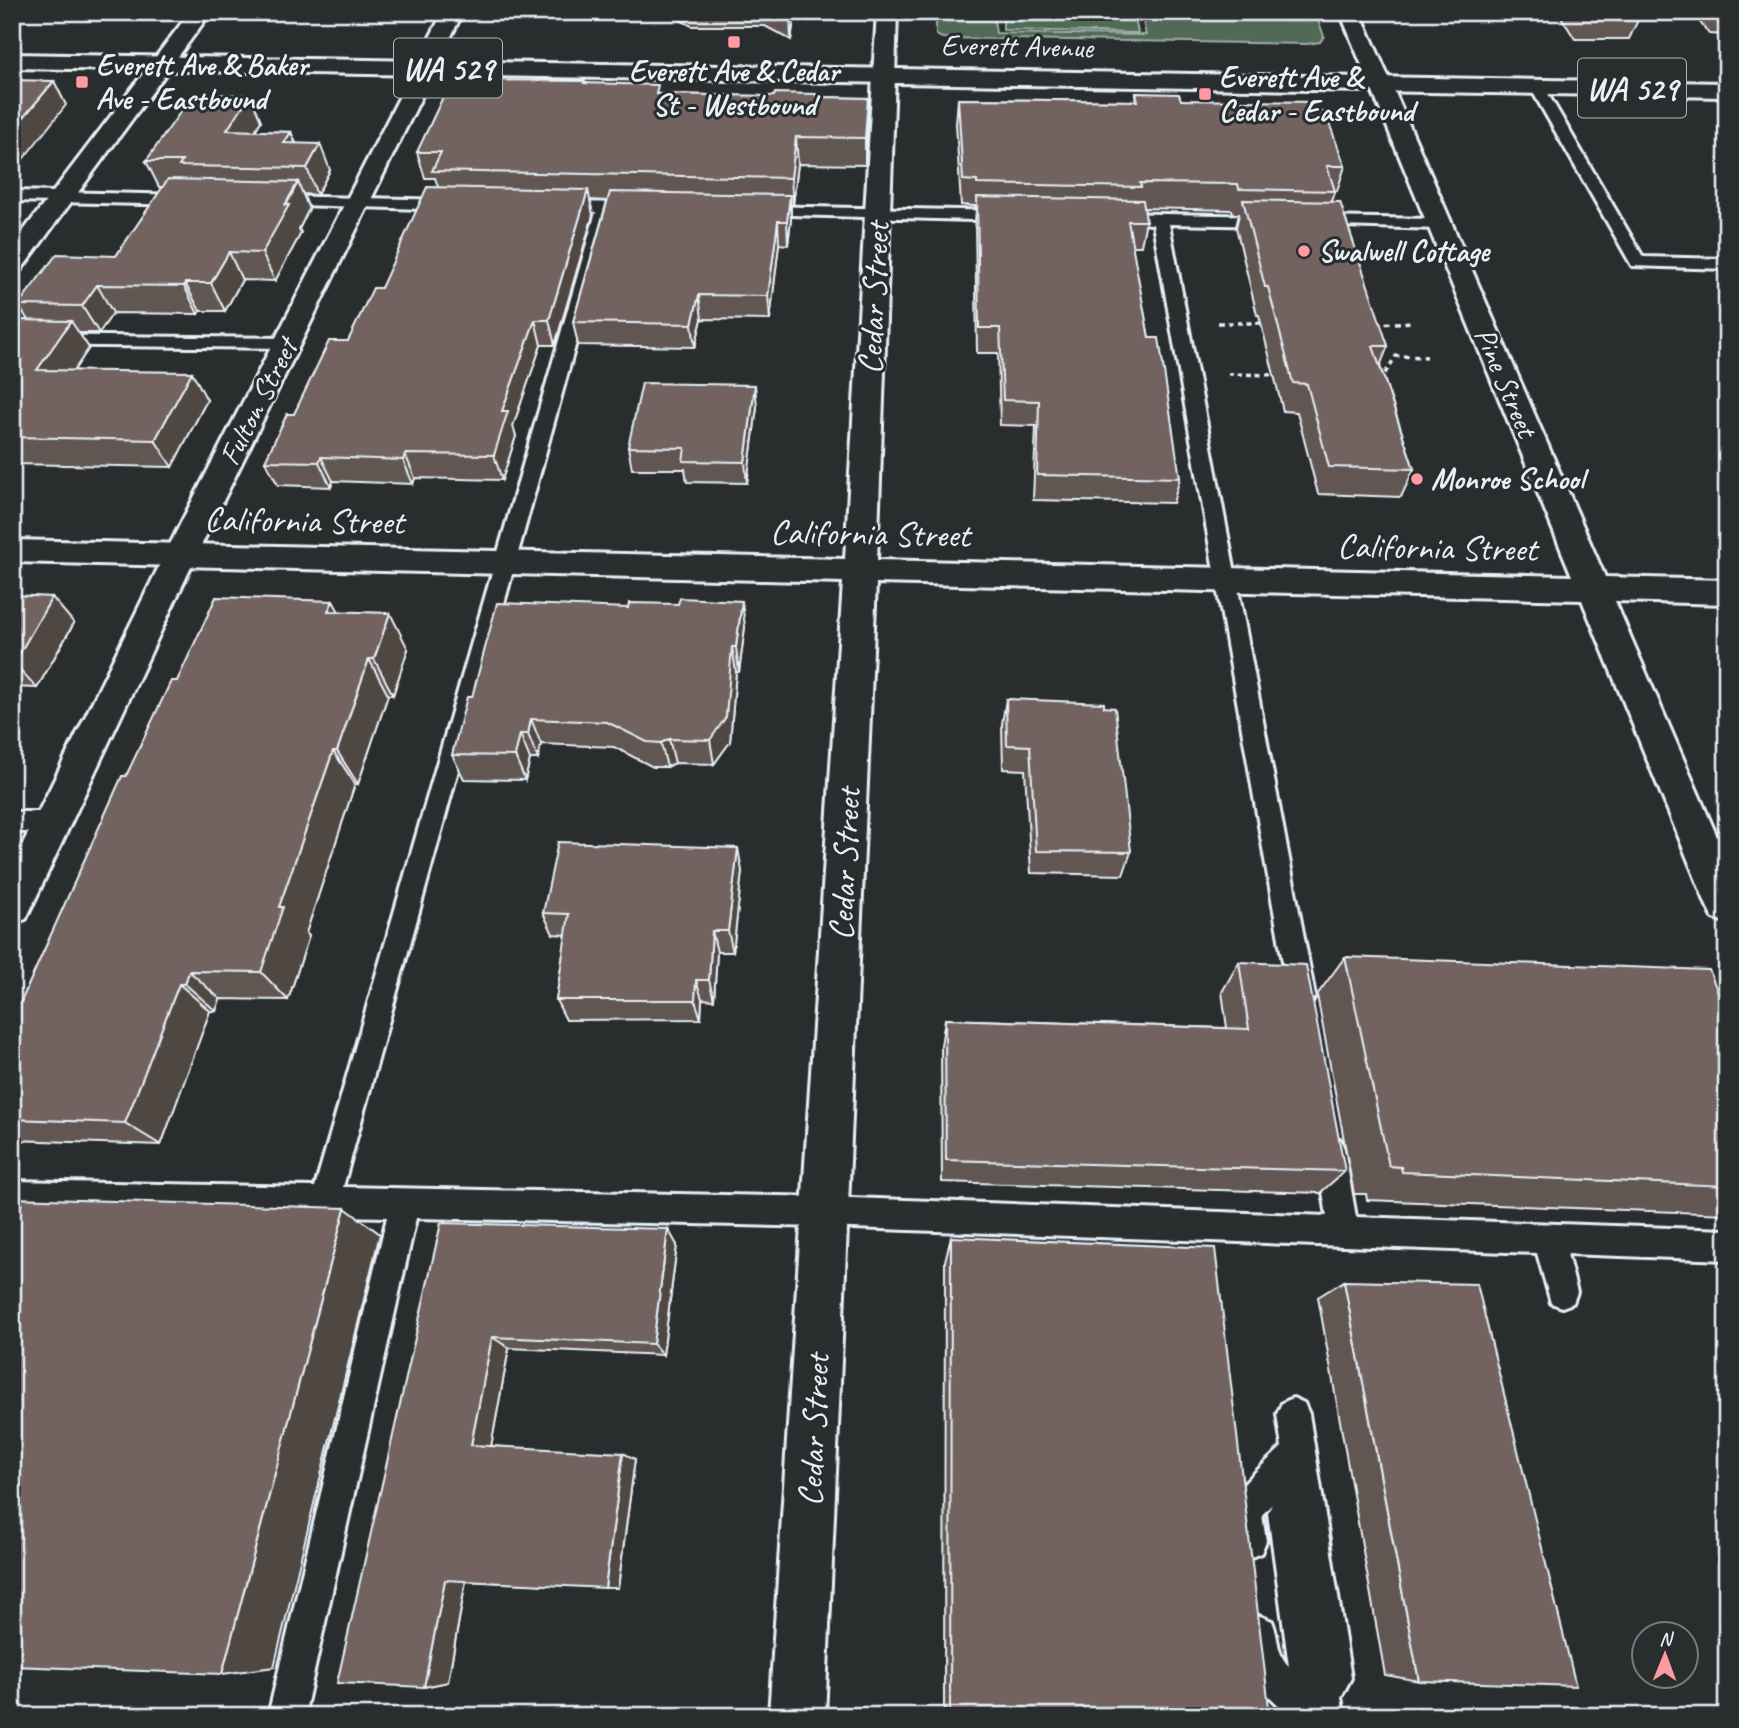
<svg xmlns="http://www.w3.org/2000/svg" width="1739" height="1728" font-family="Caveat,sans-serif">
	<style>
		.green { fill: #516a57; stroke: #9caea8; stroke-width: 2 }
		.lines { fill: none; stroke-linecap: round; stroke-linejoin: round }
		.lane-casing { stroke: #e8f1f8; stroke-width: 6 }
		.street-casing { stroke: #e8f1f8; stroke-width: 6 }
		.secondary-casing { stroke: #e8f1f8; stroke-width: 6 }
		.primary-casing { stroke: #e8f1f8; stroke-width: 6 }
		.path { stroke: #e8f1f8; stroke-width: 3.5; stroke-dasharray: 5 4.5; stroke-linecap: butt }
		.lane { fill: #2a2d2e; fill-rule: evenodd }
		.street { fill: #2a2d2e; fill-rule: evenodd }
		.secondary { fill: #2a2d2e; fill-rule: evenodd }
		.primary { fill: #2a2d2e; fill-rule: evenodd }
		.wall { fill: #625653; stroke: #e8f1f8; stroke-width: 2 }
		.shaded-wall { fill: #504643; stroke: #e8f1f8; stroke-width: 2 }
		.building { fill: #726460; stroke: #e8f1f8; stroke-width: 2 }
		.poi-dot { fill: #ff9aa2; stroke: #2a2d2e; stroke-width: 2.5 }
		.labels { text-anchor: middle; stroke-width: 6; stroke-linejoin: round; paint-order: stroke }
		.far-street-label { font-size: 30px; fill: #e8f1f8; stroke: #2a2d2e }
		.far-poi-label { font-size: 30px; font-weight: bold; fill: #e8f1f8; stroke: #2a2d2e; text-anchor: start }
		.shield { fill: #2a2d2e; stroke: #afb6bb; stroke-width: 2 }
		.shield-label { font-size: 33px; font-weight: bold; fill: #e8f1f8 }
		.street-label { font-size: 35px; fill: #e8f1f8; stroke: #2a2d2e }
	</style>
	<rect width="100%" height="100%" fill="#2a2d2e"/>
	<filter id="ink" filterUnits="userSpaceOnUse"><feTurbulence type="fractalNoise" baseFrequency=".0143" numOctaves="2"/><feDisplacementMap in="SourceGraphic" scale="14" xChannelSelector="R" yChannelSelector="G"/><feConvolveMatrix kernelMatrix="1 2 1 2 8 2 1 2 1" color-interpolation-filters="sRGB"/></filter>
	<g filter="url(#ink)">
		<!-- green -->
		<path class="green" d="M 936,12 L 993,12 L 996,33 L 1146,35 L 1141,12 L 1315,12 L 1324,36 L 1320,42 L 1307,44 L 942,38 L 936,35 Z
			M 1003,12 L 1134,12 L 1138,33 L 1003,30 Z"/>
		<g class="lines">
			<defs>
				<path id="lane" d="M 1537,83 L 1544,87 L 1643,257 L 1727,259 L 1727,269 L 1632,266 L 1530,87 Z
					M 12,191 L 187,195 L 195,200 L 187,205 L 12,201 Z
					M 275,196 L 452,200 L 460,205 L 452,210 L 269,204 L 267,201 L 269,198 Z
					M 559,202 L 638,203 L 646,208 L 638,213 L 612,212 L 343,1187 L 825,1197 L 1327,1216 L 1316,1149 L 1320,1139 L 1330,1135 L 1340,1139 L 1344,1149 L 1356,1217 L 1727,1230 L 1727,1260 L 1567,1254 L 1577,1292 L 1573,1303 L 1562,1307 L 1551,1303 L 1537,1253 L 825,1227 L 416,1218 L 304,1716 L 268,1716 L 387,1217 L 12,1209 L 12,1181 L 315,1187 L 596,212 L 553,210 L 551,207 L 553,204 Z
					M 758,206 L 1009,211 L 1017,216 L 1009,221 L 752,214 L 750,211 Z
					M 1112,213 L 1271,216 L 1279,221 L 1271,226 L 1169,224 L 1315,996 L 1311,1004 L 1302,1008 L 1293,1004 L 1289,996 L 1153,224 L 1106,221 L 1104,218 Z
					M 1315,217 L 1438,219 L 1446,224 L 1438,229 L 1309,225 L 1307,222 Z
					M 12,335 L 287,338 L 296,343 L 287,348 L 12,345 Z
					M 12,812 L 53,812 L 61,815 L 65,822 L 61,829 L 53,832 L 12,832 Z
					M 1293,1398 L 1304,1403 L 1309,1414 L 1351,1678 L 1341,1697 L 1343,1709 L 1340,1716 L 1290,1716 C 1262,1689 1230,1664 1248,1621 L 1260,1616 L 1272,1621 C 1279,1637 1276,1654 1289,1666 L 1268,1513 L 1272,1504 L 1262,1515 L 1266,1541 L 1261,1553 L 1249,1558 L 1237,1553 C 1232,1541 1227,1523 1229,1510 C 1230,1492 1269,1460 1282,1447 L 1277,1414 L 1282,1403 Z"/>
				<path id="street" d="M 190,12 L 211,12 L 21,270 L 12,272 L 12,246 Z
					M 443,12 L 463,12 L 196,556 L 26,919 L 12,924 L 12,866 L 164,556 Z
					M 877,12 L 897,12 L 895,76 L 892,81 L 876,81 L 873,76 Z"/>
				<path id="secondary" d="M 1340,12 L 1360,12 L 1605,577 L 1727,580 L 1727,604 L 1615,601 L 1727,860 L 1727,923 L 1713,918 L 1707,906 L 1582,600 L 876,583 L 825,1716 L 769,1716 L 843,582 L 12,562 L 12,540 L 845,559 L 873,76 L 876,71 L 892,71 L 895,76 L 877,560 L 1572,576 Z"/>
				<path id="primary" d="M 12,54 L 1727,83 L 1727,97 L 12,68 Z"/>
			</defs>
			<!-- lane casing -->
			<use href="#lane" class="lane-casing"/>
			<!-- street casing -->
			<use href="#street" class="street-casing"/>
			<!-- secondary casing -->
			<use href="#secondary" class="secondary-casing"/>
			<!-- primary casing -->
			<use href="#primary" class="primary-casing"/>
			<!-- path -->
			<path class="path" d="M 1218,323 L 1265,323
				M 1376,324 L 1414,322
				M 1228,374 L 1279,375
				M 1378,377 L 1382,378 L 1396,356 L 1427,357"/>
			<!-- lane -->
			<use href="#lane" class="lane"/>
			<!-- street -->
			<use href="#street" class="street"/>
			<!-- secondary -->
			<use href="#secondary" class="secondary"/>
			<!-- primary -->
			<use href="#primary" class="primary"/>
		</g>
		<!-- wall -->
		<path class="wall" d="M 667,12 L 795,12 L 791,40 L 765,26 L 692,26 L 668,14 Z
			M 1558,12 L 1634,12 L 1639,18 L 1629,39 L 1575,39 Z
			M 1692,12 L 1727,12 L 1727,35 L 1709,34 Z
			M 586,83 L 660,94 L 868,98 L 868,124 L 865,165 L 798,164 L 793,205 L 791,205 L 791,219 L 788,245 L 779,244 L 770,320 L 702,319 L 695,347 L 578,345 L 573,322 L 607,201 L 590,200 L 593,215 L 555,345 L 541,345 L 513,426 L 516,436 L 502,480 L 415,478 L 413,484 L 333,481 L 331,487 L 278,485 L 265,461 L 294,414 L 348,341 L 381,288 L 438,187 L 435,178 L 425,178 L 417,152 Z
			M 1136,93 L 1181,100 L 1319,112 L 1345,166 L 1337,191 L 1335,191 L 1331,201 L 1388,346 L 1380,366 L 1414,469 L 1401,497 L 1318,494 L 1297,412 L 1283,411 L 1259,315 L 1257,315 L 1236,227 L 1239,214 L 1233,214 L 1232,210 L 1144,208 L 1146,221 L 1141,246 L 1132,246 L 1149,338 L 1180,478 L 1173,503 L 1033,500 L 1036,426 L 1000,425 L 998,353 L 977,353 L 975,222 L 976,209 L 975,209 L 975,206 L 961,205 L 956,124 L 958,99 L 1135,101 Z
			M 250,95 L 261,121 L 255,131 L 291,132 L 296,143 L 330,170 L 317,195 L 303,194 L 309,209 L 299,229 L 301,233 L 275,281 L 242,280 L 225,311 L 200,311 L 198,314 L 113,313 L 99,333 L 79,333 L 89,348 L 74,370 L 207,400 L 172,467 L 12,464 L 12,320 L 28,320 L 18,305 L 116,256 L 163,187 L 159,187 L 146,161 Z
			M 757,407 L 747,483 L 687,482 L 685,469 L 632,469 L 628,447 Z
			M 12,595 L 74,623 L 37,688 L 12,687 Z
			M 339,612 L 408,649 L 393,695 L 388,695 L 358,784 L 355,784 L 306,933 L 309,936 L 288,1000 L 220,999 L 216,1011 L 210,1011 L 161,1145 L 12,1140 L 12,1006 L 19,1006 L 126,776 L 177,681 Z
			M 745,627 L 739,672 L 736,672 L 730,742 L 714,764 L 675,763 L 667,767 L 653,767 L 614,747 L 541,744 L 538,759 L 530,759 L 525,780 L 464,779 L 452,755 L 472,697 Z
			M 1006,699 L 1104,707 L 1131,852 L 1123,875 L 1031,873 L 1025,770 L 1003,769 L 1002,724 Z
			M 742,871 L 733,952 L 717,952 L 714,1000 L 702,999 L 701,1019 L 566,1020 L 556,1000 L 566,935 L 553,934 L 543,913 Z
			M 1345,957 L 1727,1015 L 1727,1214 L 1367,1200 L 1366,1194 L 1354,1194 L 1317,995 Z
			M 1239,962 L 1345,1171 L 1320,1193 L 942,1182 L 941,1046 L 945,1019 L 1227,1028 L 1222,992 Z
			M 441,1223 L 677,1245 L 663,1355 L 509,1348 L 491,1446 L 635,1459 L 618,1588 L 466,1581 L 448,1682 L 424,1687 Z
			M 951,1237 L 1270,1716 L 949,1716 L 944,1707 L 945,1261 Z
			M 1344,1281 L 1419,1681 L 1385,1675 L 1318,1297 Z"/>
		<!-- shaded-wall -->
		<path class="shaded-wall" d="M 790,12 L 795,12 L 791,40 Z
			M 54,81 L 66,105 L 12,173 L 12,131 Z
			M 250,95 L 261,121 L 239,156 L 227,130 Z
			M 868,98 L 868,124 L 865,165 L 865,138 Z
			M 291,132 L 301,158 L 295,169 L 284,143 Z
			M 796,137 L 798,164 L 793,205 L 791,178 Z
			M 320,144 L 330,170 L 317,195 L 307,168 Z
			M 298,182 L 309,209 L 299,229 L 301,233 L 275,281 L 262,253 Z
			M 588,190 L 593,215 L 555,345 L 549,320 Z
			M 790,195 L 791,219 L 788,245 L 787,221 Z
			M 778,221 L 779,244 L 770,320 L 768,296 Z
			M 229,252 L 242,280 L 225,311 L 211,283 Z
			M 185,283 L 200,311 L 198,314 L 184,286 Z
			M 97,285 L 113,313 L 99,333 L 82,306 Z
			M 699,295 L 702,319 L 695,347 L 692,324 Z
			M 535,320 L 541,345 L 513,426 L 516,436 L 502,480 L 494,455 L 502,411 Z
			M 71,321 L 89,348 L 56,397 L 37,370 Z
			M 192,372 L 207,400 L 172,467 L 155,440 Z
			M 755,385 L 757,407 L 747,483 L 745,462 Z
			M 405,454 L 415,478 L 413,484 L 403,460 Z
			M 321,457 L 333,481 L 331,487 L 319,462 Z
			M 52,597 L 74,623 L 37,688 L 14,663 Z
			M 333,601 L 353,637 L 328,611 Z
			M 742,601 L 745,627 L 739,672 L 736,647 Z
			M 390,613 L 408,649 L 393,695 L 374,659 Z
			M 732,647 L 736,672 L 730,742 L 714,764 L 710,740 Z
			M 369,659 L 388,695 L 358,784 L 337,751 Z
			M 531,719 L 541,744 L 538,759 L 528,734 Z
			M 520,734 L 530,759 L 525,780 L 515,756 Z
			M 669,739 L 675,763 L 667,767 L 661,743 Z
			M 333,751 L 355,784 L 306,933 L 309,936 L 288,1000 L 261,972 L 279,907 Z
			M 738,848 L 742,871 L 733,952 L 728,931 Z
			M 712,931 L 717,952 L 714,1000 L 709,980 Z
			M 189,971 L 220,999 L 216,1011 L 185,984 Z
			M 696,980 L 702,999 L 701,1019 L 695,1000 Z
			M 179,984 L 210,1011 L 161,1145 L 125,1123 Z
			M 345,1208 L 380,1234 L 274,1667 L 222,1674 Z
			M 668,1229 L 677,1245 L 663,1355 L 653,1344 Z
			M 492,1337 L 509,1348 L 490,1452 L 471,1445 Z
			M 623,1453 L 635,1459 L 618,1588 L 605,1588 Z
			M 445,1580 L 466,1580 L 448,1682 L 424,1687 Z"/>
		<!-- building -->
		<path class="building" d="M 1581,12 L 1634,12 L 1639,18 L 1584,18 Z
			M 12,80 L 54,81 L 12,131 Z
			M 451,80 L 585,81 L 584,83 L 658,85 L 656,94 L 774,96 L 775,93 L 816,94 L 816,97 L 868,98 L 865,138 L 796,137 L 791,178 L 432,171 L 441,152 L 417,152 Z
			M 1136,93 L 1179,94 L 1181,100 L 1316,102 L 1319,112 L 1325,112 L 1345,166 L 1327,166 L 1335,191 L 1239,189 L 1238,184 L 1140,183 L 1141,187 L 977,184 L 977,181 L 963,180 L 958,99 L 1138,101 Z
			M 193,94 L 250,95 L 227,130 L 291,132 L 284,143 L 320,144 L 307,168 L 179,166 L 182,161 L 146,161 Z
			M 168,179 L 298,182 L 285,205 L 289,205 L 262,253 L 229,252 L 211,283 L 185,283 L 184,286 L 97,285 L 82,306 L 18,305 L 57,254 L 116,256 Z
			M 427,187 L 588,190 L 549,320 L 535,320 L 502,411 L 508,411 L 494,455 L 405,454 L 403,460 L 321,457 L 319,462 L 265,461 L 287,414 L 294,414 L 329,341 L 348,341 L 373,288 L 381,288 Z
			M 610,192 L 790,195 L 787,221 L 778,221 L 768,296 L 699,295 L 692,324 L 573,322 Z
			M 977,197 L 1143,200 L 1146,221 L 1128,221 L 1149,338 L 1159,338 L 1180,478 L 1037,475 L 1039,401 L 1003,400 L 1000,328 L 979,328 Z
			M 1243,200 L 1340,202 L 1388,346 L 1373,346 L 1414,469 L 1329,467 L 1307,384 L 1293,383 L 1268,287 L 1265,287 Z
			M 12,320 L 71,321 L 37,370 L 192,372 L 155,440 L 12,437 Z
			M 642,383 L 755,385 L 745,462 L 683,461 L 685,448 L 628,447 Z
			M 12,595 L 52,597 L 14,663 L 12,663 Z
			M 216,597 L 333,601 L 328,611 L 390,613 L 374,659 L 369,659 L 337,751 L 333,751 L 279,907 L 283,907 L 261,972 L 189,971 L 185,984 L 179,984 L 125,1123 L 12,1119 L 12,1006 L 19,1006 L 122,776 L 126,776 L 171,681 L 177,681 Z
			M 680,598 L 742,601 L 736,647 L 732,647 L 726,717 L 710,740 L 669,739 L 661,743 L 647,742 L 607,722 L 531,719 L 528,734 L 520,734 L 515,756 L 452,755 L 467,697 L 472,697 L 497,603 L 628,608 L 629,603 L 678,604 Z
			M 1006,699 L 1104,703 L 1104,707 L 1115,708 L 1131,852 L 1036,851 L 1030,746 L 1007,745 Z
			M 558,842 L 738,848 L 728,931 L 712,931 L 709,980 L 696,980 L 695,1000 L 556,1000 L 569,914 L 543,913 Z
			M 1345,957 L 1709,970 L 1727,1015 L 1727,1186 L 1402,1172 L 1401,1167 L 1389,1166 Z
			M 1239,962 L 1306,965 L 1345,1171 L 946,1160 L 945,1019 L 1249,1029 Z
			M 12,1198 L 345,1208 L 222,1674 L 12,1666 Z
			M 441,1223 L 668,1229 L 653,1344 L 492,1337 L 471,1445 L 623,1453 L 605,1588 L 445,1580 L 424,1687 L 337,1683 Z
			M 951,1237 L 1215,1248 L 1270,1716 L 950,1716 Z
			M 1344,1281 L 1477,1284 L 1576,1686 L 1419,1681 Z"/>
	</g>
	<!-- markers -->
	<g class="poi-dot">
		<rect x="727" y="35" width="14" height="14" rx="3.5"/>
		<rect x="75" y="75" width="14" height="14" rx="3.5"/>
		<rect x="1198" y="87" width="14" height="14" rx="3.5"/>
		<circle cx="1304" cy="251" r="7"/>
		<circle cx="1417" cy="479" r="7"/>
	</g>
	<g class="labels">
		<!-- far-street labels -->
		<g class="far-street-label">
			<text transform="translate(1017 46) rotate(1)" y="10">Everett Avenue</text>
			<text transform="translate(1506 382) rotate(67)" y="10">Pine Street</text>
			<text transform="translate(258 402) rotate(-63)" y="10">Fulton Street</text>
		</g>
		<!-- far-poi labels -->
		<g class="far-poi-label">
			<text x="96" y="75">Everett Ave &amp; Baker<tspan x="96" dy="34">Ave - Eastbound</tspan></text>
			<text x="734" y="81" text-anchor="middle">Everett Ave &amp; Cedar<tspan x="734" dy="34">St - Westbound</tspan></text>
			<text x="1219" y="87">Everett Ave &amp;<tspan x="1219" dy="34">Cedar - Eastbound</tspan></text>
			<text x="1318" y="261">Swalwell Cottage</text>
			<text x="1431" y="489">Monroe School</text>
		</g>
		<!-- shield labels -->
		<g class="shield">
			<rect x="394" y="38.5" width="108" height="59" rx="5"/>
			<rect x="1578" y="58.5" width="108" height="59" rx="5"/>
		</g>
		<g class="shield-label">
			<text x="448" y="80">WA 529</text>
			<text x="1632" y="100">WA 529</text>
		</g>
		<!-- street labels -->
		<g class="street-label">
			<text transform="translate(873 298) rotate(-87)" y="12">Cedar Street</text>
			<text transform="translate(304 520) rotate(1)" y="12">California Street</text>
			<text transform="translate(870 533) rotate(1)" y="12">California Street</text>
			<text transform="translate(1437 547) rotate(1)" y="12">California Street</text>
			<text transform="translate(844 864) rotate(-87)" y="12">Cedar Street</text>
			<text transform="translate(813 1430) rotate(-87)" y="12">Cedar Street</text>
		</g>
	</g>
	<!-- margin -->
	<rect width="1739" height="1728" fill="none" stroke="#2a2d2e" stroke-width="42"/>
	<rect x="21" y="21" width="1697" height="1686" fill="none" stroke="#e8f1f8" stroke-width="2.5" filter="url(#ink)"/>
	<!-- north arrow -->
	<g transform="translate(1665 1655) rotate(1)"><circle r="33" fill="#2a2d2e" stroke="#767b7f" stroke-width="2"/>
	<path d="M0-5L12 26L0 18L-12 26Z" fill="#ff9aa2"/>
	<text y="-10" font-size="19" font-weight="bold" text-anchor="middle" fill="#e8f1f8">N</text>
	</g>
</svg>
